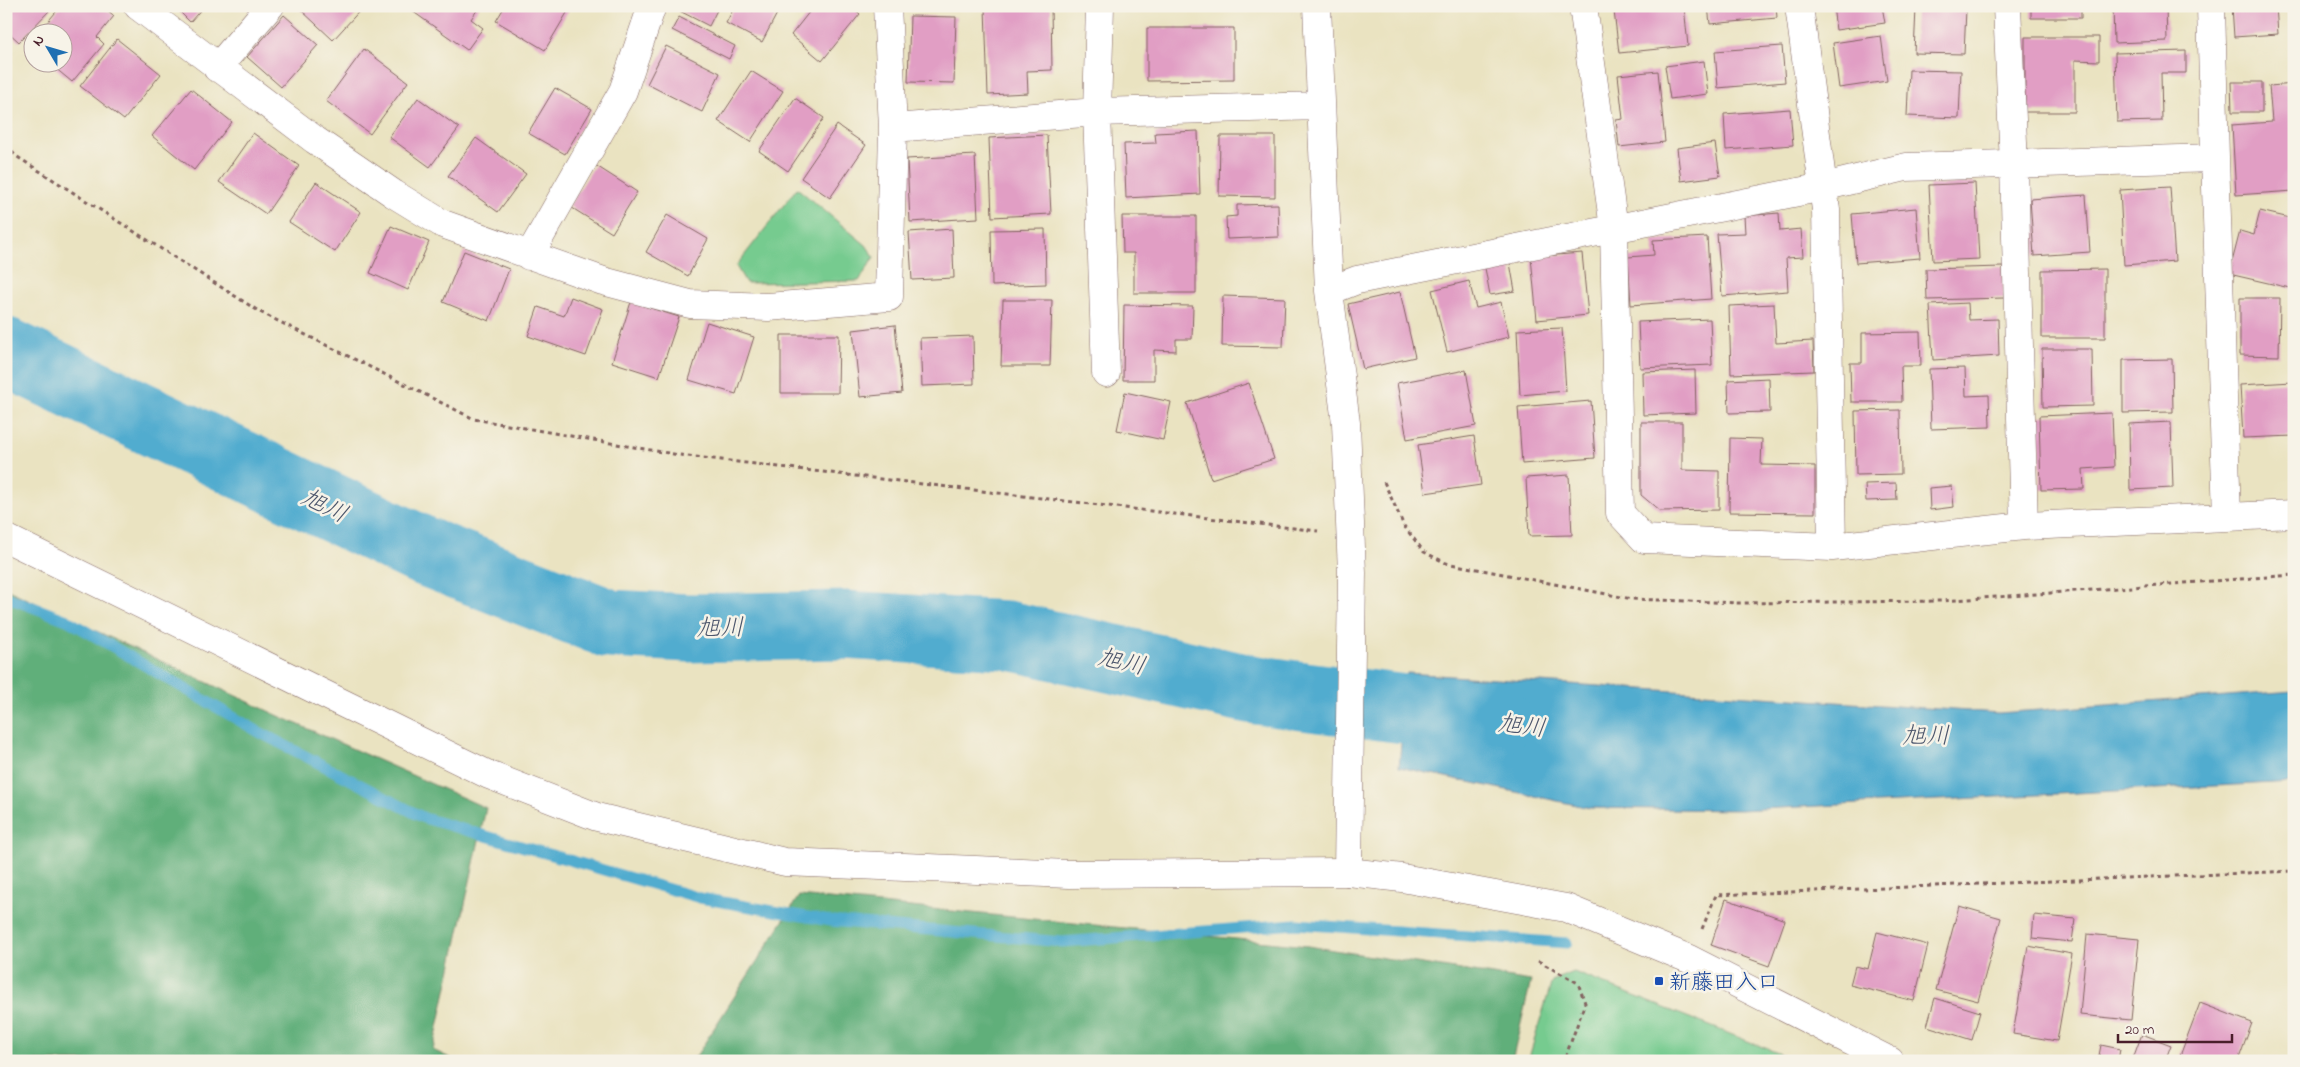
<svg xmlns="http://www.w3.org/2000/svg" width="2300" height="1067" font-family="'Indie Flower','Klee One',sans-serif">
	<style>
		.green { fill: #76cb8f; stroke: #60755d }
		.forest { fill: #60af7a; stroke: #556752 }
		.water { fill: #51accf; stroke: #4e667d }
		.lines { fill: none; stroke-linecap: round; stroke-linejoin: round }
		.stream { stroke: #51accf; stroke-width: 11 }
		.river { stroke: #51accf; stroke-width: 69 }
		.building { fill: #e19ec4 }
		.minor-casing { stroke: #826460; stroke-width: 29 }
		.tertiary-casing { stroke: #826460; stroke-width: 29 }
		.path { stroke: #826460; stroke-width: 3; stroke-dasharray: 4 4; stroke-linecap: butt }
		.minor { stroke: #fff; stroke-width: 28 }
		.tertiary { stroke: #fff; stroke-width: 28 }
		.transit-dot { fill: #1a4fb4; stroke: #f7f3e8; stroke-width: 2 }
		.labels { text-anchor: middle; stroke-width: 5; stroke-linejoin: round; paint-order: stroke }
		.transit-label { font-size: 22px; fill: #164399; stroke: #f7f3e8; text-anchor: start }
		.water-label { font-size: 24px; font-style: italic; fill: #4d576d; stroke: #f7f3e8 }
	</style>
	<rect width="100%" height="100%" fill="#f7f3e8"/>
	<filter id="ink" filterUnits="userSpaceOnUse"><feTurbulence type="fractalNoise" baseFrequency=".02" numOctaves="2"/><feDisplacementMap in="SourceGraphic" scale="10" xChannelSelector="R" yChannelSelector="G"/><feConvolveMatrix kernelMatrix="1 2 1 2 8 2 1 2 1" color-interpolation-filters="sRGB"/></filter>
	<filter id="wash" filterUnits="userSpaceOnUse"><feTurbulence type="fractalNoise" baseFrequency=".0096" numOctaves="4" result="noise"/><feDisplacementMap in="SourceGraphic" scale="20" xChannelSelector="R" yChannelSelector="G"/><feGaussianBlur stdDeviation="1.12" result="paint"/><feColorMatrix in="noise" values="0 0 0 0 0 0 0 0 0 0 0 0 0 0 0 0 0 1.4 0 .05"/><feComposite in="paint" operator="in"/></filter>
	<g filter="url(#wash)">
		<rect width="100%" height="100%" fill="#eae3c1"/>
		<!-- green -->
		<path class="green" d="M 797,188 L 866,245 L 874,257 L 859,281 L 746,283 L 736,266 Z
			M 1574,972 L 1798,1061 L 1528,1061 L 1552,981 Z"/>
		<!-- forest -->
		<path class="forest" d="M 6,589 L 279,716 L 486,808 L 433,1050 L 456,1061 L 6,1061 Z
			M 799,896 L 1308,946 L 1531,981 L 1512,1061 L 693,1061 Z"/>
		<!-- water -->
		<path class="water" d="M 1407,673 L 1999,713 L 2294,691 L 2294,782 L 1740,810 L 1590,808 L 1399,767 Z"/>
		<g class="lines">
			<!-- stream -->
			<path class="stream" d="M 6,597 L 67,620 L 259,732 L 424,818 L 700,898 L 830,921 L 1062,942 L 1296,924 L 1567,943"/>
			<!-- river -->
			<path class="river" d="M 6,352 L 421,550 L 610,624 L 689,628 L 845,625 L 1006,635 L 1249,689 L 1498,721"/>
		</g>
		<g id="blocks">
			<!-- building -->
			<path class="building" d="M 6,6 L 50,6 L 52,8 L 19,42 L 6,30 Z
				M 61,6 L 103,6 L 114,16 L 97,37 L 104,44 L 72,82 L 48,62 L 62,62 L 62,32 L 39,32 Z
				M 174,6 L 204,6 L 190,22 Z
				M 302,6 L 364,6 L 333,40 L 300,9 Z
				M 405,6 L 480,6 L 471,19 L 483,28 L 467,50 Z
				M 505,6 L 571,6 L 545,50 L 496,21 Z
				M 670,6 L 719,6 L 709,26 Z
				M 735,6 L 781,6 L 762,42 L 726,23 Z
				M 814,6 L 851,6 L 860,14 L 822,61 L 791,35 Z
				M 1051,6 L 1052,70 L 1027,71 L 1028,93 L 988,95 L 985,8 Z
				M 1657,6 L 1684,6 L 1688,46 L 1619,53 L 1614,11 Z
				M 1708,6 L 1776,6 L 1777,18 L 1710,24 Z
				M 1833,6 L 1882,6 L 1885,23 L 1836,30 Z
				M 2031,6 L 2081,6 L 2081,18 L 2031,18 Z
				M 2113,6 L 2166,6 L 2167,41 L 2114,43 Z
				M 2232,6 L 2276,6 L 2278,34 L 2234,37 Z
				M 1916,8 L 1966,9 L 1964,54 L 1914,53 Z
				M 284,15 L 318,45 L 281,87 L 247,57 Z
				M 910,16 L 956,17 L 954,83 L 908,82 Z
				M 679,17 L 735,46 L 729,59 L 672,30 Z
				M 1147,28 L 1234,28 L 1234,80 L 1147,81 Z
				M 1881,36 L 1887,81 L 1839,88 L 1833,43 Z
				M 2025,37 L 2099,37 L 2099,61 L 2075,60 L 2075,112 L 2025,112 Z
				M 117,39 L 161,74 L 124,120 L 80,86 Z
				M 666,46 L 720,73 L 702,112 L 647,84 Z
				M 1782,46 L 1785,82 L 1718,88 L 1715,51 Z
				M 364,49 L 408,82 L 370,134 L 326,101 Z
				M 2186,51 L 2186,73 L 2161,73 L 2162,121 L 2117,122 L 2115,53 Z
				M 1704,61 L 1708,94 L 1670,99 L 1665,66 Z
				M 1909,70 L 1961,71 L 1959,118 L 1907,116 Z
				M 751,71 L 783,91 L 750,142 L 718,121 Z
				M 1658,71 L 1665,142 L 1619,147 L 1616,120 L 1623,119 L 1618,75 Z
				M 2231,82 L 2262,82 L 2262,112 L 2232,112 Z
				M 2294,84 L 2294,191 L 2236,195 L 2232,125 L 2272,122 L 2269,86 Z
				M 555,88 L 592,109 L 565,154 L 528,133 Z
				M 191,89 L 232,122 L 194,170 L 152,136 Z
				M 418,98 L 459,128 L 430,167 L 389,137 Z
				M 795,98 L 824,118 L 788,171 L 759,151 Z
				M 1790,109 L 1793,145 L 1726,150 L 1724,114 Z
				M 837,125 L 866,145 L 830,198 L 801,178 Z
				M 1198,131 L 1200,194 L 1126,198 L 1124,144 L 1156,143 L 1155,133 Z
				M 253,133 L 299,166 L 266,214 L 219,182 Z
				M 1047,135 L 1051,214 L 992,217 L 989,138 Z
				M 1220,136 L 1275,136 L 1275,197 L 1219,196 Z
				M 476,138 L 526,174 L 498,212 L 448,176 Z
				M 1715,143 L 1720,176 L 1681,181 L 1677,148 Z
				M 975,155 L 978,218 L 910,222 L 907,159 Z
				M 595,165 L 637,192 L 612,233 L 569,206 Z
				M 316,182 L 361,212 L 335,252 L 289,222 Z
				M 1975,183 L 1979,259 L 1933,261 L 1929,185 Z
				M 2170,187 L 2175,261 L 2124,265 L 2120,190 Z
				M 2086,195 L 2090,252 L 2034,256 L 2030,199 Z
				M 1278,204 L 1279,237 L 1227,239 L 1226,217 L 1237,216 L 1237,205 Z
				M 1916,208 L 1920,258 L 1856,263 L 1852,214 Z
				M 2260,211 L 2294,219 L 2294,289 L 2229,274 L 2240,231 L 2254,235 Z
				M 1779,213 L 1780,231 L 1801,229 L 1803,257 L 1786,258 L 1788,291 L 1722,296 L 1717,234 L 1745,233 L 1744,216 Z
				M 667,215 L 708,239 L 688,276 L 646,252 Z
				M 1122,216 L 1196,216 L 1196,293 L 1134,293 L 1134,253 L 1123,253 Z
				M 391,226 L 429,242 L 408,290 L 370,273 Z
				M 952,229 L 954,278 L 912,280 L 909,232 Z
				M 1045,229 L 1046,284 L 992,286 L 991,230 Z
				M 1707,237 L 1711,299 L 1631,305 L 1628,257 L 1654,255 L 1653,240 Z
				M 464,251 L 509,269 L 489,321 L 443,302 Z
				M 1582,253 L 1588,315 L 1537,320 L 1531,257 Z
				M 1510,263 L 1515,291 L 1490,295 L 1485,268 Z
				M 2003,267 L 2004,298 L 1927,300 L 1926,269 Z
				M 2105,269 L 2105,338 L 2042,338 L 2042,270 Z
				M 1469,281 L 1476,308 L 1501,302 L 1509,337 L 1447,352 L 1432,290 Z
				M 1400,292 L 1415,357 L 1363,369 L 1348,304 Z
				M 1223,296 L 1285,298 L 1283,347 L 1222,346 Z
				M 571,297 L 603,309 L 586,356 L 528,336 L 538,307 L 564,316 Z
				M 2240,298 L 2280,298 L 2279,356 L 2240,355 Z
				M 1003,300 L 1052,300 L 1050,366 L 1001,366 Z
				M 631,302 L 679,317 L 659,377 L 612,362 Z
				M 1968,303 L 1969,320 L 1998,319 L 1999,356 L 1933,360 L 1930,305 Z
				M 1774,304 L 1776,343 L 1813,341 L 1814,371 L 1731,374 L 1729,306 Z
				M 1124,305 L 1193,306 L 1192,339 L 1176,339 L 1176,351 L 1154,350 L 1154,380 L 1123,380 Z
				M 1710,319 L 1712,365 L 1640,368 L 1638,322 Z
				M 707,322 L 754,337 L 736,394 L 689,380 Z
				M 895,325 L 902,393 L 860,397 L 853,330 Z
				M 1562,328 L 1566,391 L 1520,395 L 1517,330 Z
				M 1920,332 L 1921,366 L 1901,366 L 1902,402 L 1851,402 L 1850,363 L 1862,363 L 1862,333 Z
				M 781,335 L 839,335 L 838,393 L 781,393 Z
				M 973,336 L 974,384 L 922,386 L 920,338 Z
				M 2042,349 L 2092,349 L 2093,406 L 2043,407 Z
				M 2172,359 L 2173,412 L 2123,413 L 2123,360 Z
				M 1965,368 L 1966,396 L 1989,395 L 1990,427 L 1931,429 L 1929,369 Z
				M 1466,370 L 1476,426 L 1407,439 L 1397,383 Z
				M 1695,370 L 1696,413 L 1643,415 L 1642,372 Z
				M 1769,378 L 1770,412 L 1729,413 L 1728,380 Z
				M 2293,382 L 2294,436 L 2243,438 L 2240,385 Z
				M 1249,383 L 1274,459 L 1211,479 L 1187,403 Z
				M 1125,392 L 1171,402 L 1163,440 L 1117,430 Z
				M 1591,401 L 1595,458 L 1522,464 L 1518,407 Z
				M 1900,410 L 1901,474 L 1856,475 L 1855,411 Z
				M 2112,413 L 2114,467 L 2083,469 L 2084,489 L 2041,490 L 2039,416 Z
				M 1641,422 L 1682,422 L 1682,470 L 1719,471 L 1719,510 L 1660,511 L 1641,495 Z
				M 2171,422 L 2173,488 L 2130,490 L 2129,424 Z
				M 1474,436 L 1481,485 L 1425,493 L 1418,445 Z
				M 1730,438 L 1762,439 L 1761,465 L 1815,466 L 1815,513 L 1729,512 Z
				M 1569,475 L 1572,535 L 1529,536 L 1526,478 Z
				M 1896,483 L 1897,500 L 1866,501 L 1865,484 Z
				M 1952,486 L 1954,507 L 1930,510 L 1929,488 Z
				M 1726,899 L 1785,920 L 1769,966 L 1711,945 Z
				M 1959,906 L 2001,918 L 1978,1001 L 1936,990 Z
				M 2034,915 L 2075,919 L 2072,942 L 2032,938 Z
				M 1877,932 L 1928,945 L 1914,1001 L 1850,985 L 1855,966 L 1868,969 Z
				M 2087,934 L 2139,939 L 2131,1020 L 2080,1015 Z
				M 2028,946 L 2072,954 L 2057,1041 L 2013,1034 Z
				M 1935,998 L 1980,1012 L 1972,1040 L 1927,1026 Z
				M 2200,1003 L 2252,1023 L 2238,1061 L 2178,1061 Z
				M 2142,1034 L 2171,1045 L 2165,1061 L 2132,1061 Z
				M 2101,1045 L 2120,1049 L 2118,1061 L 2098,1061 Z"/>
		</g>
	</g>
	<g filter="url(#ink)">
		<use href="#blocks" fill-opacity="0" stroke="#826460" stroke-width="1"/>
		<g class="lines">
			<defs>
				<path id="minor" d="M 138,6 L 315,140 L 394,194 L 443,224 L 603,281 L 690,304 L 768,307 L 889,297 L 893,128 L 887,6
					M 1100,6 L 1097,112 L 1106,373
					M 1317,6 L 1329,291 L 1346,423 L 1352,573 L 1348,872 L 1402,878 L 1566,908 L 1689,959 L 1890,1061
					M 1583,6 L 1614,228 L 1620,513 L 1644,539 L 1832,547 L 2024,526 L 2294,514
					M 1799,6 L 1826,210 L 1832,547
					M 2007,6 L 2014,165 L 2024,526
					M 2211,6 L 2215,158 L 2227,516
					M 217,68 L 270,6
					M 893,128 L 1097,112 L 1321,106
					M 529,256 L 623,91 L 652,6
					M 1329,291 L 1357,280 L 1823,187 L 1906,167 L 2215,158"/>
				<path id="tertiary" d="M 6,538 L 489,775 L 597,817 L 785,862 L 1069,874 L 1348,872"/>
			</defs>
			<!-- minor casing -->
			<use href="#minor" class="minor-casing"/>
			<!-- tertiary casing -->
			<use href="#tertiary" class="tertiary-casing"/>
			<!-- path -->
			<path class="path" d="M 6,146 L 16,156 L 260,312 L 474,419 L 679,455 L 1318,531
				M 1384,482 L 1404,526 L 1424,552 L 1446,563 L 1632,599 L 1739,603 L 1942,601 L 2294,575
				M 1702,929 L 1716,895 L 2294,871
				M 1538,961 L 1578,983 L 1585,1003 L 1564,1061"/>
			<!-- minor -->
			<use href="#minor" class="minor"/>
			<!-- tertiary -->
			<use href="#tertiary" class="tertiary"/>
		</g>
	</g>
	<!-- markers -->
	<rect class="transit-dot" x="1654" y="976" width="10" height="10" rx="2.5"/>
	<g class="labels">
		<!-- transit labels -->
		<g class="transit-label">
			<text x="1669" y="989">新藤田入口</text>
		</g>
		<!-- water labels -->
		<g class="water-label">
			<text transform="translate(325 505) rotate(26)" y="8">旭川</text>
			<text transform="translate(720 627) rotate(-1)" y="8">旭川</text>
			<text transform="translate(1122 661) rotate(13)" y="8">旭川</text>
			<text transform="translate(1522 725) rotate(7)" y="8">旭川</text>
			<text x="1926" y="743">旭川</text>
		</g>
	</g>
	<!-- margin -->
	<rect width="2300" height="1067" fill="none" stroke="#f7f3e8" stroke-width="25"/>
	<!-- north arrow -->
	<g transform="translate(48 48) rotate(308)"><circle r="24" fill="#f7f3e8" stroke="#b29e9c"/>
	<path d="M0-4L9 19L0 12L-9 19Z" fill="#1f6fb2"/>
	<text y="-8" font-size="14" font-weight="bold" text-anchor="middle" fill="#4a1f2b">N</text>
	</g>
	<!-- scale -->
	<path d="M2118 1034v8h114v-8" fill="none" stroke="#4a1f2b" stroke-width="2.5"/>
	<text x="2125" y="1034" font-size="15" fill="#4a1f2b" stroke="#f7f3e8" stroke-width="4" paint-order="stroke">20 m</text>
</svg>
